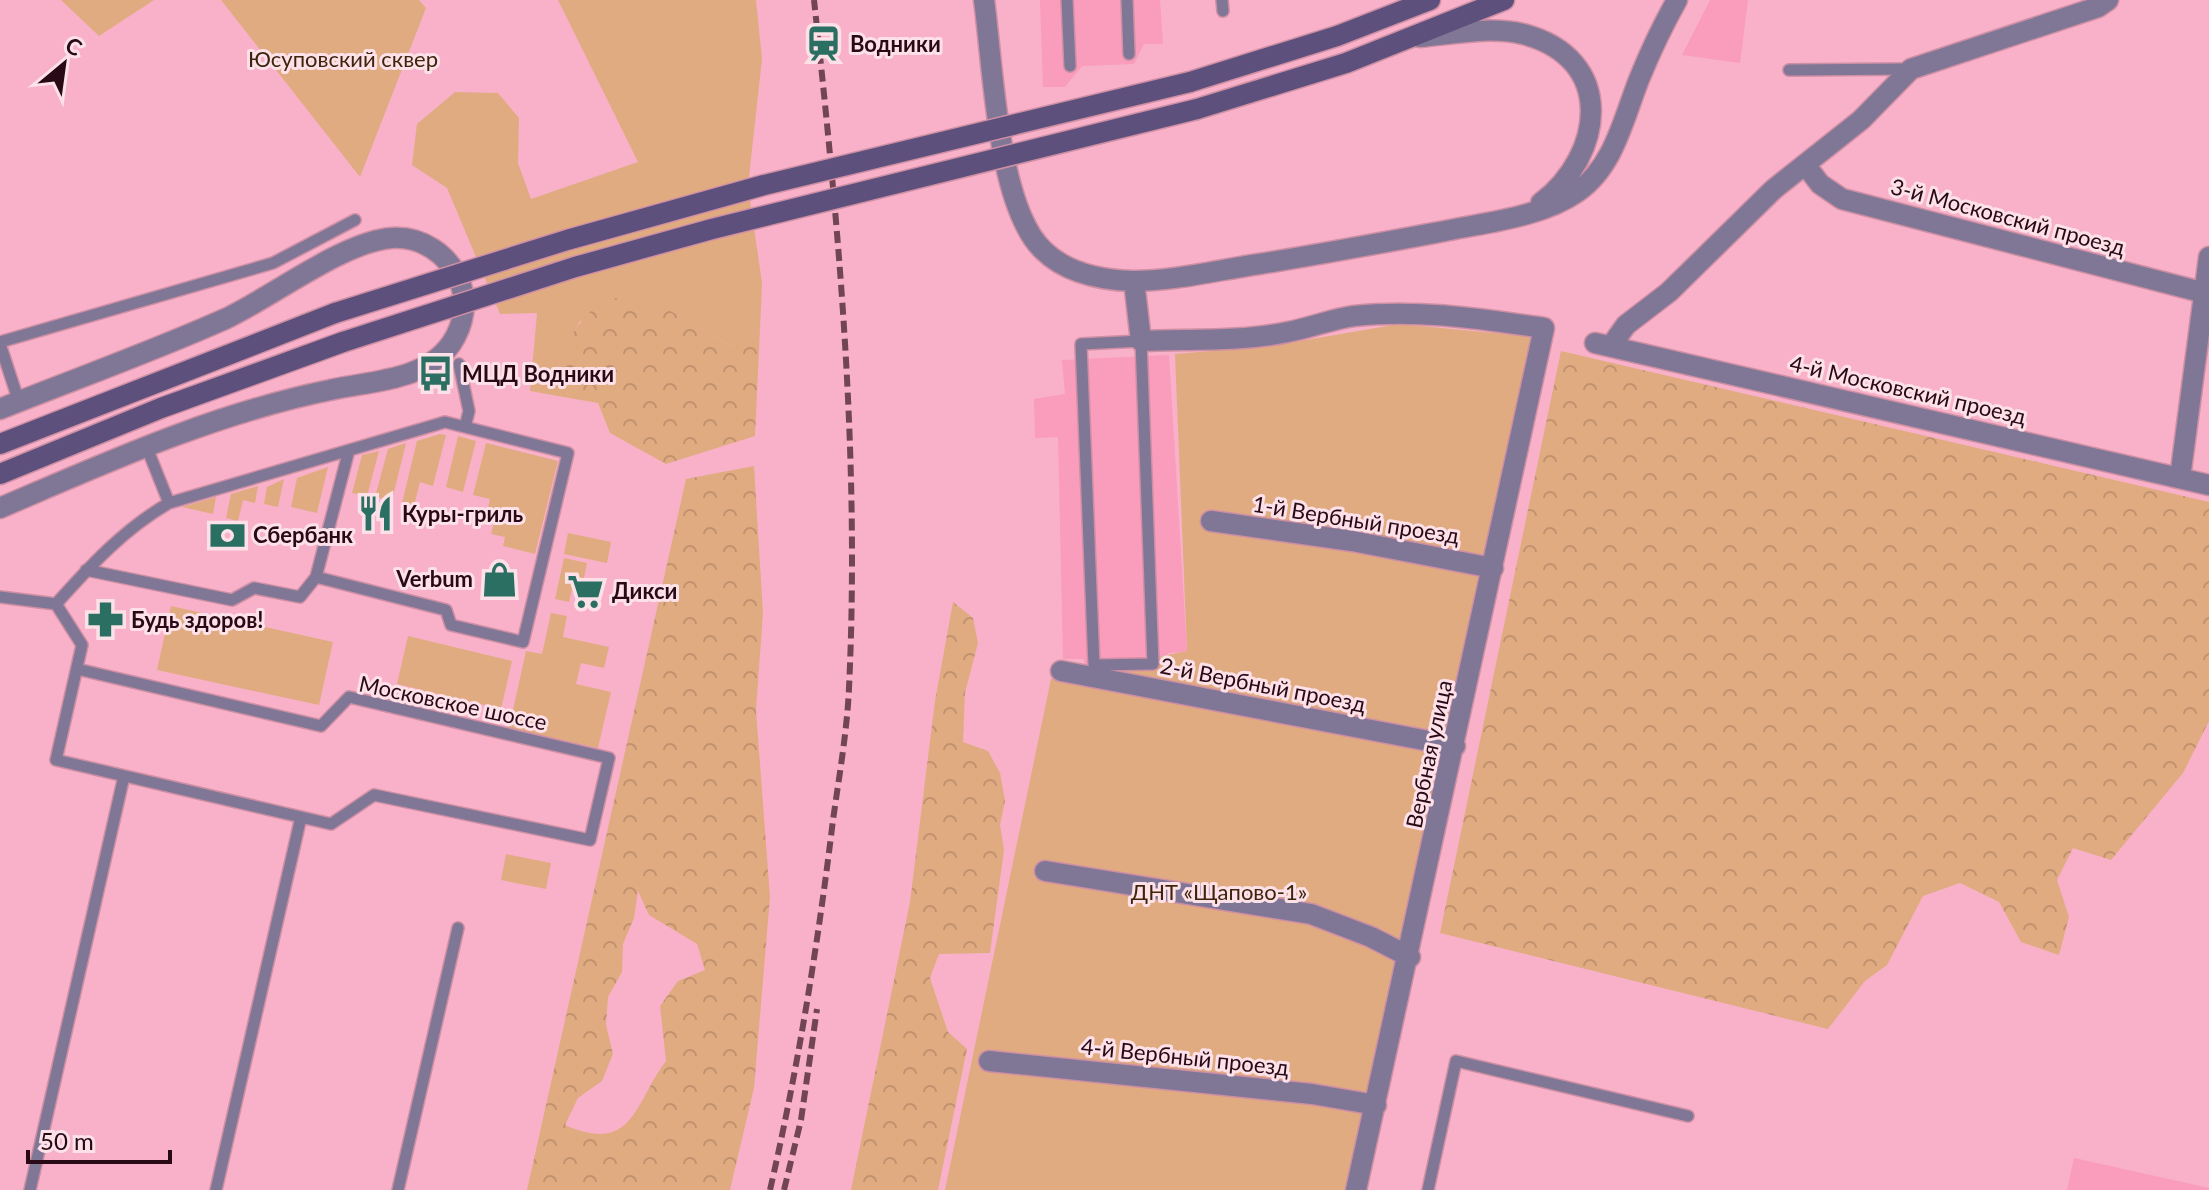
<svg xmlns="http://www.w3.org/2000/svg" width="2209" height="1190" font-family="Lato,sans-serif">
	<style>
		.built { fill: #fa9cbc }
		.green { fill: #e1ab81 }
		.forest { fill: url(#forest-crowns); fill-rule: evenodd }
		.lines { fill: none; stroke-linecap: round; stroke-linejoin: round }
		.service-casing { stroke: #ce8fa4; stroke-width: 14 }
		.minor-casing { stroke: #ce8fa4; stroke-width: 23 }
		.tertiary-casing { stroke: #ce8fa4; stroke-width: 23 }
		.secondary-casing { stroke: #ce8fa4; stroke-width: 23 }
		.service { stroke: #807796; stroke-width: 11 }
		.minor { stroke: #807796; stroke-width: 20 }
		.tertiary { stroke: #807796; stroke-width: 20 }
		.secondary { stroke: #5e507c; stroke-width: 20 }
		.rail { stroke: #724555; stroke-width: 6; stroke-dasharray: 12 6; stroke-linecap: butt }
		.secondary-bridge-casing { stroke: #ce8fa4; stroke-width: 23; stroke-linecap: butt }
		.secondary-bridge { stroke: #5e507c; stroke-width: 20 }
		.labels { text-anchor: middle; stroke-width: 6; stroke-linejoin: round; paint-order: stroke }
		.poi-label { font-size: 22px; font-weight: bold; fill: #280915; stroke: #fde1e9; text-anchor: start }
		.park-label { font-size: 22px; fill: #3f240c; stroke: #fde1e9 }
		.street-label { font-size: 22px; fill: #280915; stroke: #fde1e9 }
	</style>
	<defs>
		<pattern id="forest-crowns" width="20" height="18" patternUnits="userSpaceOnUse" patternTransform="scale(2)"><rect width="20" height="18" fill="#e1ab81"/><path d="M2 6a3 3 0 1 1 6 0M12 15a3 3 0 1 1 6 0" fill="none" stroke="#c1926f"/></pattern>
	</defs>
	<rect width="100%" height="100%" fill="#f8b1c8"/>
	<!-- built -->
	<path class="built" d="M 1040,0 L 1160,0 L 1163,44 L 1144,44 L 1134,64 L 1082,66 L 1065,87 L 1043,87 Z
		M 1710,0 L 1748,0 L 1740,63 L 1682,55 Z
		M 1169,355 L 1187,652 L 1168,653 L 1168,670 L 1084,672 L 1084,659 L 1063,659 L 1058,437 L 1035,438 L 1034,399 L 1065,394 L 1062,360 Z
		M 2074,1158 L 2209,1188 L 2209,1190 L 2067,1190 Z"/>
	<!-- green -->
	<path class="green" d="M 61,0 L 154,0 L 99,36 Z
		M 221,0 L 419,0 L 426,8 L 360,177 Z
		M 558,0 L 756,0 L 762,59 L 748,186 L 762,283 L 760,329 L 731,346 L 670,311 L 580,321 L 558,364 L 569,398 L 530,391 L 537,313 L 500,314 L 447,188 L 412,165 L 417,124 L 455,92 L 498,93 L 519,118 L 518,163 L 531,199 L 638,162 Z
		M 1399,324 L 1547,338 L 1501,571 L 1366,1190 L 945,1190 L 1051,679 L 1187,651 L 1175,354 L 1271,346 Z
		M 440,434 L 446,435 L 433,486 L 420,482 L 414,506 L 402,503 L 417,441 Z
		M 458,436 L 476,441 L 463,492 L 446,487 Z
		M 406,443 L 392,500 L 375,497 L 388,449 Z
		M 486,443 L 558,461 L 535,554 L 503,546 L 505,537 L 491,534 L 494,523 L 485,521 L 490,499 L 473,495 Z
		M 379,451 L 367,496 L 352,493 L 362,455 Z
		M 328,467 L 317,513 L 291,507 L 297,478 Z
		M 284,479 L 278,507 L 264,504 L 267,487 Z
		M 258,486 L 255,503 L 243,500 L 238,521 L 226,518 L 231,494 Z
		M 216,497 L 213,514 L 182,507 Z
		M 568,533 L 611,542 L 607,563 L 564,554 Z
		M 564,558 L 587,563 L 584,578 L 575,577 L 569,602 L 555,599 Z
		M 171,606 L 333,642 L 319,705 L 157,670 Z
		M 551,613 L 567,616 L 563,637 L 609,647 L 604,668 L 581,663 L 576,684 L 611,692 L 598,748 L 509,728 L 526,651 L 542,654 Z
		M 408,636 L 512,661 L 501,709 L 397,684 Z
		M 506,854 L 551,863 L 546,889 L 501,880 Z"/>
	<!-- forest -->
	<path class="forest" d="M 623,297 L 655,302 L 731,346 L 760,329 L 755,436 L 666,464 L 610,433 L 598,403 L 569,398 L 558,364 C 571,334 587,301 623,297 Z
		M 1561,351 L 2209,502 L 2209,721 L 2183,773 L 2111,860 L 2073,848 L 2057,880 L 2069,917 L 2059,955 L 2021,942 L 1999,902 L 1960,883 L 1923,896 L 1887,965 L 1865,981 L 1828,1029 L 1440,933 Z
		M 754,466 L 763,613 L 756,710 L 770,897 L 754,1088 L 730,1190 L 527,1190 L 686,479 ZM 638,891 L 649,915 L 697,944 L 705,970 L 678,981 L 660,1006 L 666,1061 C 634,1103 634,1155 565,1125 L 578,1098 L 602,1081 L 613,1054 L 606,1025 L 608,997 L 622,972 L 623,944 L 634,918 Z
		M 953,602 L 973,618 L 978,643 L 965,693 L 963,742 L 988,751 L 1000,773 L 1005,801 L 1000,825 L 1004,850 L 990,953 L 939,954 L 930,978 L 948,1032 L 967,1049 L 938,1190 L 851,1190 L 910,902 L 935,701 Z"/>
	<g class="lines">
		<defs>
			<path id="service" d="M 1067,0 L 1070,66
				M 1127,0 L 1129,54
				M 1222,0 L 1223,11
				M 1789,70 L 1908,69
				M 1141,341 L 1153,664 L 1094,665 L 1081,344 Z
				M 0,342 L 273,263 L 355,220
				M 0,344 L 19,402
				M 459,364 L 469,411 L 465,427
				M 147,448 L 169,503
				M 316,577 L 349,450
				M 0,597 L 56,604
				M 56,604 L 82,645 L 56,760 L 331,824 L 374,795 L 590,840 L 609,758 L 349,697 L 321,726 L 77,669
				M 56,604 C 91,565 124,529 169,503 L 445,422 L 568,453 L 523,642 L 451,625 L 446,610 L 316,577 L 300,597 L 254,588 L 232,600 L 86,570
				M 30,1190 L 124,776
				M 216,1190 L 301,817
				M 398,1190 L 458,928
				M 1428,1190 L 1456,1061 L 1688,1116"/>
			<path id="minor" d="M 984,0 C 993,64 997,206 1043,250 C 1066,273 1101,280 1133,281 C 1174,281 1218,270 1259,264 C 1323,254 1386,242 1450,230 C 1490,222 1543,216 1577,192 C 1615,166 1624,116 1640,77 C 1651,50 1663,25 1677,0
				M 1420,37 C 1453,34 1490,26 1523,34 C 1616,58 1605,154 1541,203
				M 1807,167 L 1820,184 L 1842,199 L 2209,294
				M 1134,281 L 1141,341 C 1190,339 1240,342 1288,332 C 1310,328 1332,319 1354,316 C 1418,309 1481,319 1544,328 L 1356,1190
				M 1595,343 L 2209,485
				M 1611,346 L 1626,325 L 1669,292 L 1774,189 L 1861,120 L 1911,69 L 2098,7 L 2108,0
				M 2180,478 L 2209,257
				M 1211,521 L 1352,541 L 1493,568
				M 1061,671 L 1455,746
				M 1045,871 L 1311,914 L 1371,937 L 1410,957
				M 989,1061 L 1312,1094 L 1376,1105"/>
			<path id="tertiary" d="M 0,409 C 75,379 151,352 225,319 C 272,297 344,241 392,238 C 421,236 448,254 459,280 C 468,301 464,325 451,344 C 425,381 370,381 330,390 C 216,413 107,462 0,508"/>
			<path id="secondary" d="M 1190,82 L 1337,36 L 1430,0
				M 1197,109 L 1346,63 L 1504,0
				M 0,444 L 335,313
				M 0,474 L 161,408 L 343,342"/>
		</defs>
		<!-- service casing -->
		<use href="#service" class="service-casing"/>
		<!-- minor casing -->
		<use href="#minor" class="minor-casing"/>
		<!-- tertiary casing -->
		<use href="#tertiary" class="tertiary-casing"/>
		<!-- secondary casing -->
		<use href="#secondary" class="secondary-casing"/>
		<!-- service -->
		<use href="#service" class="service"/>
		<!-- minor -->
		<use href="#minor" class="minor"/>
		<!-- tertiary -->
		<use href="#tertiary" class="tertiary"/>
		<!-- secondary -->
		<use href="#secondary" class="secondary"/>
		<!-- rail -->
		<path class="rail" d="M 770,1190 C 798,1068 818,944 833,820 C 839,777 847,732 849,688 C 860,457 839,229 814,0
			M 784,1190 L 801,1120 L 817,1009"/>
		<defs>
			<path id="secondary-bridge" d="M 335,313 L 567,240 L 764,185 L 1190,82
				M 343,342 L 575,267 L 712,229 L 1197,109"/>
		</defs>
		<!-- secondary-bridge casing -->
		<use href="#secondary-bridge" class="secondary-bridge-casing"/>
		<!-- secondary-bridge -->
		<use href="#secondary-bridge" class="secondary-bridge"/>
	</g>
	<!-- icons -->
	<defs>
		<symbol id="station-bare" viewBox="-9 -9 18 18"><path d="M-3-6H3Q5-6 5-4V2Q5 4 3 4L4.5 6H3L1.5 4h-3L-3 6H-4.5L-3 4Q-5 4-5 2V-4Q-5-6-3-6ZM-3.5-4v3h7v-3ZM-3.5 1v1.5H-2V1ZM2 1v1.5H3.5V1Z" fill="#2a6f61" stroke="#fde1e9" stroke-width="2.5" paint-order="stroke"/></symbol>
		<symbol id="bus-bare" viewBox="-9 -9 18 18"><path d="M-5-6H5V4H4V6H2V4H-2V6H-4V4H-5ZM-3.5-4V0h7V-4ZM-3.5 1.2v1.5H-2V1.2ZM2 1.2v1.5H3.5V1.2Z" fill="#2a6f61" stroke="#fde1e9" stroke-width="2.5" paint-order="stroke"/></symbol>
		<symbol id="restaurant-bare" viewBox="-9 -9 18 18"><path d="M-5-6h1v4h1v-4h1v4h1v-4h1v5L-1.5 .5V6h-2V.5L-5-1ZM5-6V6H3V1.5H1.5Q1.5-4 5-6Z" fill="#2a6f61" stroke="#fde1e9" stroke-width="2.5" paint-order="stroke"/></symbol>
		<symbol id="bank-bare" viewBox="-9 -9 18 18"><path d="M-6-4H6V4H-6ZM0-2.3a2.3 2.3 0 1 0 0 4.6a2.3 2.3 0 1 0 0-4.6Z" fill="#2a6f61" stroke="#fde1e9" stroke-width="2.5" paint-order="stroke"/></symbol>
		<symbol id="shop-bare" viewBox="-9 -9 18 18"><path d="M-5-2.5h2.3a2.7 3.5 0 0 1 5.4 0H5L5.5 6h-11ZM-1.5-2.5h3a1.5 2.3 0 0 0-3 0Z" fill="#2a6f61" stroke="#fde1e9" stroke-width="2.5" paint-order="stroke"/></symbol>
		<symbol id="supermarket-bare" viewBox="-9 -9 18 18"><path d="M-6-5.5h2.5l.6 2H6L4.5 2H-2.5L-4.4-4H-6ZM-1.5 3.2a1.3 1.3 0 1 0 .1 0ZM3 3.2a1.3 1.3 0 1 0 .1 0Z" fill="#2a6f61" stroke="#fde1e9" stroke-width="2.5" paint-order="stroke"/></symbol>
		<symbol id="pharmacy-bare" viewBox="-9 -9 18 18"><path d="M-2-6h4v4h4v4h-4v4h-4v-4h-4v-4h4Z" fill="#2a6f61" stroke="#fde1e9" stroke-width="2.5" paint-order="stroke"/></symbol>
	</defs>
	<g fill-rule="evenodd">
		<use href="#station-bare" x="798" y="18" width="51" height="51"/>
		<use href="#bus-bare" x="410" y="348" width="51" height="51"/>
		<use href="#restaurant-bare" x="350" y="488" width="51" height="51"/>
		<use href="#bank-bare" x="202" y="510" width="51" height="51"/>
		<use href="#shop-bare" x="474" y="554" width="51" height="51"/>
		<use href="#supermarket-bare" x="560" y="566" width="51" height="51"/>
		<use href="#pharmacy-bare" x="80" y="594" width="51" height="51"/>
	</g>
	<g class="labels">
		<!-- poi labels -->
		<g class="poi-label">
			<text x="850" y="52">Водники</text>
			<text x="462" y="382">МЦД Водники</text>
			<text x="402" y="522">Куры-гриль</text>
			<text x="253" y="543">Сбербанк</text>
			<text x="473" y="587" text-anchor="end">Verbum</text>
			<text x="612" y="599">Дикси</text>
			<text x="131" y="628">Будь здоров!</text>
		</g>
		<!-- park labels -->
		<g class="park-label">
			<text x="343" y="67">Юсуповский сквер</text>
			<text x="1219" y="900">ДНТ «Щапово-1»</text>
		</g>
		<!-- street labels -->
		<g class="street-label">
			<text transform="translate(2008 217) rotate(15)" y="8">3-й Московский проезд</text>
			<text transform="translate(1908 390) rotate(13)" y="8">4-й Московский проезд</text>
			<text transform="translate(1356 520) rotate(9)" y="8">1-й Вербный проезд</text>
			<text transform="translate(1263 685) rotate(11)" y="8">2-й Вербный проезд</text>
			<text transform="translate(453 703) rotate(12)" y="8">Московское шоссе</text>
			<text transform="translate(1429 754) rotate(-78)" y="8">Вербная улица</text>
			<text transform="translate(1185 1057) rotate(6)" y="8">4-й Вербный проезд</text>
		</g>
	</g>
	<!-- north arrow -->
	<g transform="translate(64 64) rotate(29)" stroke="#fde1e9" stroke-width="6" paint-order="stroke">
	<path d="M0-6L14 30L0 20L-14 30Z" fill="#280915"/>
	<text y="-12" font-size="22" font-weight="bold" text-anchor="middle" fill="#280915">С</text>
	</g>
	<!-- scale -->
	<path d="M28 1150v12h142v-12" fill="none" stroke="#280915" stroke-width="4"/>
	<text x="40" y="1150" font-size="24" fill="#280915" stroke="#fde1e9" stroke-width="6" paint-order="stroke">50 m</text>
</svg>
